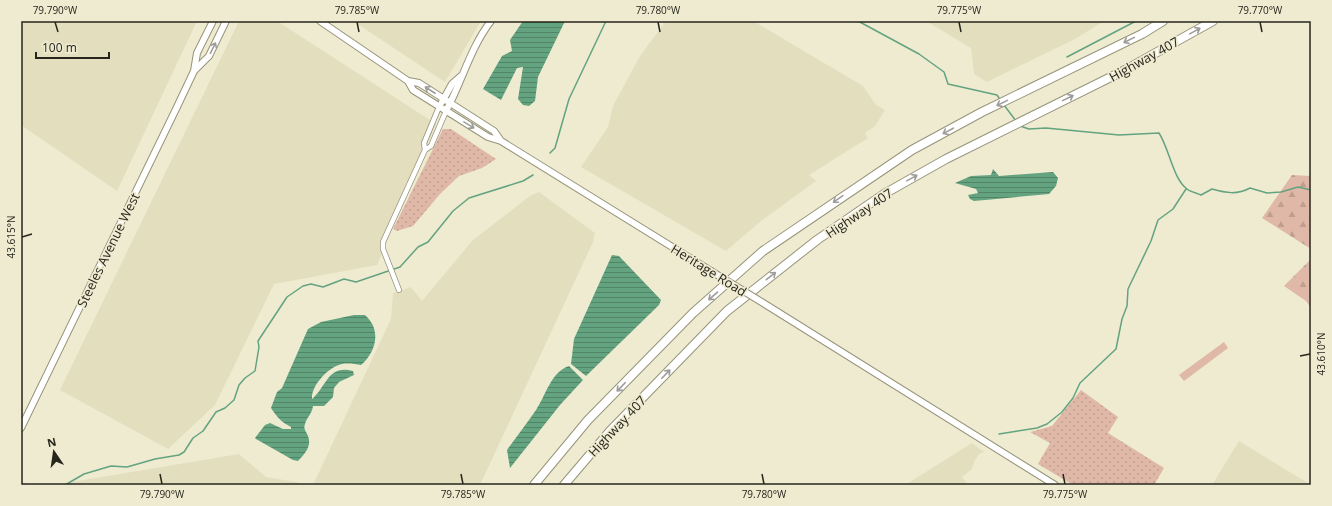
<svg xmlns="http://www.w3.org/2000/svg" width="1332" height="506" font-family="'Open Sans',sans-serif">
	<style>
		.built { fill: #e3debe }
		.forest { fill: url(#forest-firs) }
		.park { fill: url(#park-dots) }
		.garden { fill: #e0b8a7 }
		.water { fill: url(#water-rules) }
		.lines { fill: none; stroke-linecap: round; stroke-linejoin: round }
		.stream { stroke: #64a37f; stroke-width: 1.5 }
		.street-casing { stroke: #97947b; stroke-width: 6 }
		.secondary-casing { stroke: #97947b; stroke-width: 8 }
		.highway-casing { stroke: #97947b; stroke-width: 10 }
		.street { stroke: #fff; stroke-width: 4.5 }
		.secondary { stroke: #fff; stroke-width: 6 }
		.highway { stroke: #fff; stroke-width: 8 }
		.secondary-bridge-casing { stroke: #97947b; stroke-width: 8; stroke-linecap: butt }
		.secondary-bridge { stroke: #fff; stroke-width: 6 }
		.oneway { stroke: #9e9d99 }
		.ticks { fill: none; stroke: #27261c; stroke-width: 1.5 }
		.labels { text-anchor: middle; stroke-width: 3.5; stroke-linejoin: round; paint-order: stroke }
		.street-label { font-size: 13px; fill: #27261c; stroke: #eeebd1 }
		.neatline { fill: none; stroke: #27261c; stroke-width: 1.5 }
		.ticks-label { font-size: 10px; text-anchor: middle; fill: #27261c }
	</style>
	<defs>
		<pattern id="forest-firs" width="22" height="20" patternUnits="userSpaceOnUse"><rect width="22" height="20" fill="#e0b8a7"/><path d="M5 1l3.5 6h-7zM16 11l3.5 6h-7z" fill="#c09e8f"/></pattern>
		<pattern id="park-dots" width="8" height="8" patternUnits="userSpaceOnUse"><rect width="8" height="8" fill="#e0b8a7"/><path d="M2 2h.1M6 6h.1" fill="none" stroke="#c09e8f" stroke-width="1.8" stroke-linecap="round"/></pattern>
		<pattern id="water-rules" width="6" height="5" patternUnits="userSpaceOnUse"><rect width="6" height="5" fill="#64a37f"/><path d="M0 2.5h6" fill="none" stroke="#528567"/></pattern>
	</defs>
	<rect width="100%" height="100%" fill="#eeebd1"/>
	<!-- built -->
	<path class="built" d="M 21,21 L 197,21 L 117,191 L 21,125 Z
		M 239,21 L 277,21 L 436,124 L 377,265 L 274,284 L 215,405 L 168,449 L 60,390 Z
		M 353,21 L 481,21 L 445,82 Z
		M 666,21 L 753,21 L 863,86 L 876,105 L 885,110 L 875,126 L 865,133 L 868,138 L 809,175 L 816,181 L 761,221 L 726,251 L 581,167 L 608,127 L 613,106 L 640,56 Z
		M 926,21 L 1104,21 L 1075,39 L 987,82 L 974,74 L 971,48 Z
		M 539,192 L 595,233 L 593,242 L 480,485 L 313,485 L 391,319 L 393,293 L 411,287 L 422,301 L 473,240 L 530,196 Z
		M 1239,441 L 1311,485 L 1212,485 Z
		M 972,443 L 984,452 L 979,454 L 974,462 L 972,469 L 962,477 L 966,482 L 965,485 L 905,485 Z
		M 239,454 L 266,477 L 296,482 L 304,485 L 54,485 Z"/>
	<!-- forest -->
	<path class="forest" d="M 1292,175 L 1311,176 L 1311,249 L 1262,218 Z
		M 1311,259 L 1311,308 L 1306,301 L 1284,286 Z"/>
	<!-- park -->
	<path class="park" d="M 443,129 L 451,129 L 496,159 L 482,168 L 459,176 L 440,194 L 413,226 L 397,231 L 393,229 Z
		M 1081,390 L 1118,417 L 1108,433 L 1164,468 L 1154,485 L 1073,485 L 1038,464 L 1050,443 L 1030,432 L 1052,426 Z"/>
	<!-- garden -->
	<path class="garden" d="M 1224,342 L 1228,348 L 1184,381 L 1179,375 Z"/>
	<!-- water -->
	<path class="water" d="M 523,21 L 565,21 L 538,77 L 535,101 L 529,106 L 523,105 L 518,99 L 523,67 L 517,68 L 501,100 L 483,89 L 502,56 L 512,51 L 510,40 Z
		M 993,169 L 999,176 L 1053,172 L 1058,178 L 1056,186 L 1049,194 L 974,201 L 970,199 L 968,195 L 978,193 L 976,189 L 955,183 L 971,176 L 991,175 Z
		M 612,255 L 619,256 L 661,300 L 659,305 L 586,376 L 571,364 L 574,339 Z
		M 354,315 L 365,315 C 382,330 376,352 361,365 C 355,364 348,363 342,364 C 328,367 311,386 312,399 C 327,386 328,364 353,371 L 354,375 L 339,382 L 334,388 L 333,397 L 324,406 L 313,406 C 312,414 307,417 305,424 C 303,429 306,431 308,436 C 312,446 305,454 298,461 L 293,460 L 256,439 L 255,438 L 265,425 L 270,423 L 283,429 L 291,429 L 291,427 C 281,422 277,417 271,408 L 277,392 L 282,388 L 308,329 L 321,322 Z
		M 569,366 L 583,380 L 560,405 L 510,468 L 507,450 C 517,436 527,423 536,410 C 546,395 551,372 569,366 Z"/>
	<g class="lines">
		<!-- stream -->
		<path class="stream" d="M 858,21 L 919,54 L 944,72 L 948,84 L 997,95 L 1001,101
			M 1067,57 L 1136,21
			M 1004,105 L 1016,121
			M 1020,126 L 1029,129 L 1046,128 L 1119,135 L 1159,133 C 1169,148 1173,179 1187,189 C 1190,192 1197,193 1201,195 L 1212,189 C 1226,193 1237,195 1250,188 L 1267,193 L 1281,192 L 1298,187 L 1311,190
			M 550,153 L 555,148 L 569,99 L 606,21
			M 999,434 L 1037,428 L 1047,424 L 1062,412 L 1073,398 L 1080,383 L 1116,349 L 1122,319 L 1127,306 L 1128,289 L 1151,241 L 1158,220 L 1173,209 L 1186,189
			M 21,484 L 30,485
			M 65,485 L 84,474 L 111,466 L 127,467 L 155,459 L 179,455 L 184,452 L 193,438 L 203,431 L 216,412 L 225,408 L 234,400 L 239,385 L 245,378 L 255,371 L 259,347 L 258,341 L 287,297 L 303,286 L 311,284 L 323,287 L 344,279 L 356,282 L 400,267 L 418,247 L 428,242 L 453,211 L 469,198 L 523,181 L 533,175"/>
		<defs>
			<path id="street" d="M 425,150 L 424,143 L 439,107
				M 399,290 L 383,249 L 383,242 L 425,150 L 431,146 L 446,111"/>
			<path id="secondary" d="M 320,21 L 408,81 L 419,83 L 494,131 L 501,141
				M 194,71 L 209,56 L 226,21
				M 408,81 L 413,90 L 488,137 L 501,141 L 711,271
				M 442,102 L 452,84 L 461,76
				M 446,111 C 462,82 470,48 491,21
				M 768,306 L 1055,485
				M 21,428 L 176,109 L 194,71 L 197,53 L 213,21"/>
			<path id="highway" d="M 534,485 L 588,420 L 693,313 L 763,251 L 912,150 L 982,112 L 1142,34 L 1163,21
				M 564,485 L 610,431 L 727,311 L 817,240 L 884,194 L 946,159 L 1125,70 L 1213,21"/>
		</defs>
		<!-- street casing -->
		<use href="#street" class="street-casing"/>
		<!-- secondary casing -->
		<use href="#secondary" class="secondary-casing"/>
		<!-- highway casing -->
		<use href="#highway" class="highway-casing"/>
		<!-- street -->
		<use href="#street" class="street"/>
		<!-- secondary -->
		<use href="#secondary" class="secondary"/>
		<!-- highway -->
		<use href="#highway" class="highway"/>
		<defs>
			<path id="secondary-bridge" d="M 711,271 L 768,306"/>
		</defs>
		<!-- secondary-bridge casing -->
		<use href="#secondary-bridge" class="secondary-bridge-casing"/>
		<!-- secondary-bridge -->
		<use href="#secondary-bridge" class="secondary-bridge"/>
	</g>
	<!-- one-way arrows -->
	<defs><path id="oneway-shaft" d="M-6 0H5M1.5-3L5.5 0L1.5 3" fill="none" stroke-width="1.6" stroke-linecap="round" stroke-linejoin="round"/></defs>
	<g class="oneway">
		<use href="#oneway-shaft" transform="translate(1195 31) rotate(-29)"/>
		<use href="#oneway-shaft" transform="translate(1129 40) rotate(154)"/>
		<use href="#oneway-shaft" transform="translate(213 48) rotate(-64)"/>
		<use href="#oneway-shaft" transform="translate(430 90) rotate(-147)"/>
		<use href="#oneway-shaft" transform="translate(1068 98) rotate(-26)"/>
		<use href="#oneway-shaft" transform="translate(1002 103) rotate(154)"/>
		<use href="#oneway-shaft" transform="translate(469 125) rotate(31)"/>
		<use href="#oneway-shaft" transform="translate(948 131) rotate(152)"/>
		<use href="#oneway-shaft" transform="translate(912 178) rotate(-29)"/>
		<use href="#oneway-shaft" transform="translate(838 199) rotate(145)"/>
		<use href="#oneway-shaft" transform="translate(771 276) rotate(-38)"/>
		<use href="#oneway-shaft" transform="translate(713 296) rotate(139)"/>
		<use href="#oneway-shaft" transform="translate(666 374) rotate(-46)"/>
		<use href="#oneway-shaft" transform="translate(621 387) rotate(134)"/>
	</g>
	<!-- ticks -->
	<path class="ticks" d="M 55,22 L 58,32M 357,22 L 359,32M 658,22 L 660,32M 959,22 L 961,32M 1260,22 L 1262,32M 22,237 L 32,234M 1300,356 L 1310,354M 160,474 L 162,484M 461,474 L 463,484M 762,474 L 764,484M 1063,474 L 1065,484"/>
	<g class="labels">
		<!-- street labels -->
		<g class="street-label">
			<text transform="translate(1144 59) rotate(-29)" y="5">Highway 407</text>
			<text transform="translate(859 213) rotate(-34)" y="5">Highway 407</text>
			<text transform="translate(108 250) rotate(-64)" y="5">Steeles Avenue West</text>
			<text transform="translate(709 270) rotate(32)" y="5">Heritage Road</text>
			<text transform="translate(617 426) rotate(-47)" y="5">Highway 407</text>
		</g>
	</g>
	<!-- border -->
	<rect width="1332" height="506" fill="none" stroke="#eeebd1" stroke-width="44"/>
	<!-- north arrow -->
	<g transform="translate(54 452) rotate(347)" stroke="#eeebd1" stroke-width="3" paint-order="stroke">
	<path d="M0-3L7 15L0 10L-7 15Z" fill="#27261c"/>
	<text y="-6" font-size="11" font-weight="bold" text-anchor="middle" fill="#27261c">N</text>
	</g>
	<!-- scale -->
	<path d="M36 52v6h73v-6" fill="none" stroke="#27261c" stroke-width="2"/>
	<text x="42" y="52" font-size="12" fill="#27261c" stroke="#eeebd1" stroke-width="3" paint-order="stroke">100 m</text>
	<rect x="22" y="22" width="1288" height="462" class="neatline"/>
	<g class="ticks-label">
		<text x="55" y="14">79.790°W</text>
		<text x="357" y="14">79.785°W</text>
		<text x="658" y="14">79.780°W</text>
		<text x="959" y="14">79.775°W</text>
		<text x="1260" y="14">79.770°W</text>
		<text transform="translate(11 237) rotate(-90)" y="4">43.615°N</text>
		<text transform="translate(1321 354) rotate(-90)" y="4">43.610°N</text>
		<text x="162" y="498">79.790°W</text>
		<text x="463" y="498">79.785°W</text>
		<text x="764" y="498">79.780°W</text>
		<text x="1065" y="498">79.775°W</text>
	</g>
</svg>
